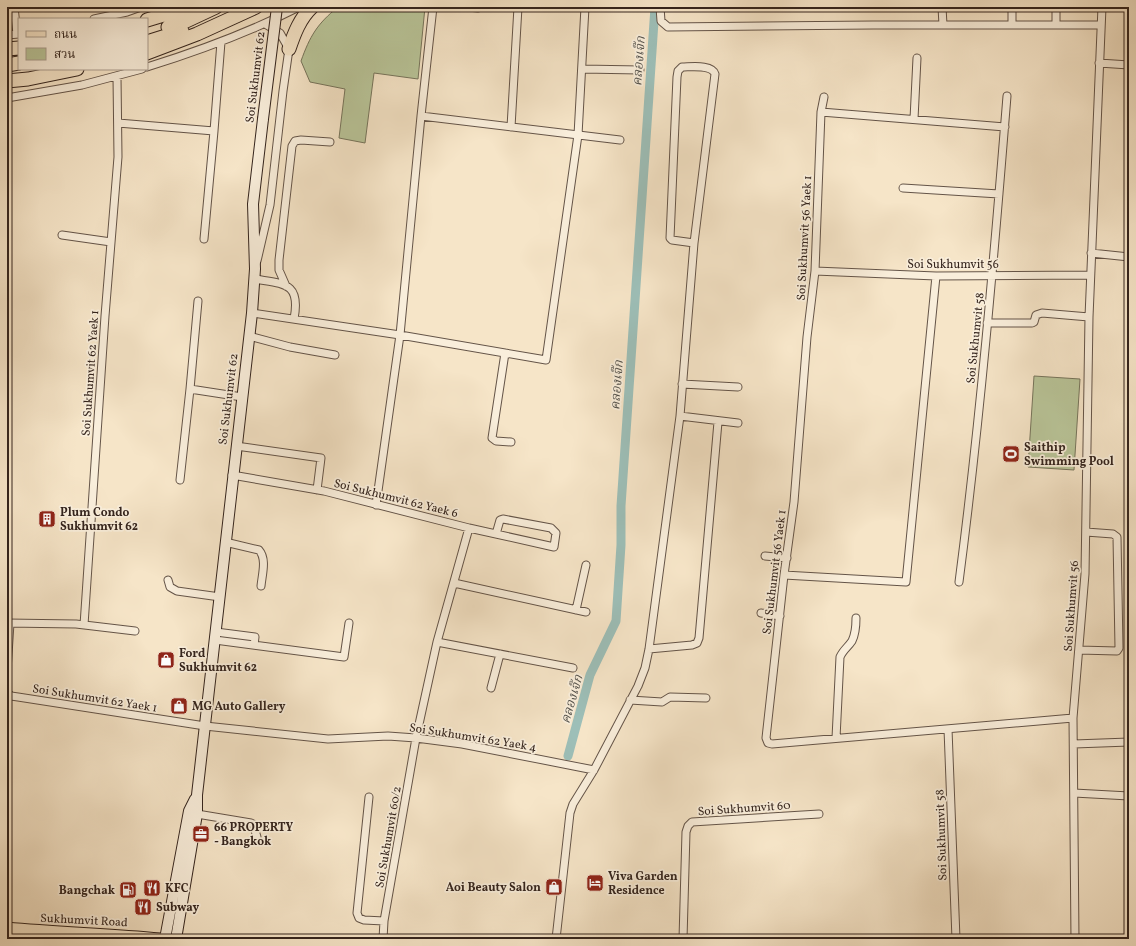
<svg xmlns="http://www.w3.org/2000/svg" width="1136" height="946" font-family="Vollkorn,'Noto Serif Thai',serif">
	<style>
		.green { fill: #b9c599; stroke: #76745b }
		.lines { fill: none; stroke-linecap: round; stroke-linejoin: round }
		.canal { stroke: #9dbfb8; stroke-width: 9 }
		.street-casing { stroke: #645448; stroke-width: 9 }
		.secondary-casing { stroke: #34241d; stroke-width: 12 }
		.primary-casing { stroke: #34241d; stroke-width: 13 }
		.highway-casing { stroke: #34241d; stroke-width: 15 }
		.street { stroke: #f9eedb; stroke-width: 7 }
		.secondary { stroke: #f9eedb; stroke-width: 10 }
		.primary { stroke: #f6e5c8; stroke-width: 11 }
		.highway { stroke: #f6e5c8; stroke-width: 13 }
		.rail { stroke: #34241d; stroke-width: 2.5; stroke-dasharray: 7 7; stroke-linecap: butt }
		.secondary-bridge-casing { stroke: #34241d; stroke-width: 12; stroke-linecap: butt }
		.secondary-bridge { stroke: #f9eedb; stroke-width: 10 }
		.labels { text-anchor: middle; stroke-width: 3.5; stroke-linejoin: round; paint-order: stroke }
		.street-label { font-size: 12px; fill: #34241d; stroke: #f9eedb }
		.poi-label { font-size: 12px; font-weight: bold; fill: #34241d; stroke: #f9eedb; text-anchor: start }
		.water-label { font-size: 13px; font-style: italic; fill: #54524c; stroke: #f9eedb }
	</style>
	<rect width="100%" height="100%" fill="#f6e5c8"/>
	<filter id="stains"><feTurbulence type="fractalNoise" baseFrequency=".005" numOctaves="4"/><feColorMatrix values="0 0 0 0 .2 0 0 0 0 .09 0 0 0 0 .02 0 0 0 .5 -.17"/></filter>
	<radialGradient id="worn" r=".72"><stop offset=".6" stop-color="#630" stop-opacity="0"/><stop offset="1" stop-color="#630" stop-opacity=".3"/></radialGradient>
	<!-- green -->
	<path class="green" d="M 338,7 L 425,7 L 418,79 L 374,73 L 365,143 L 339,138 L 345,89 L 310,82 L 301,61 C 310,36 317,24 338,7 Z
		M 1034,376 L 1080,379 L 1074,470 L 1028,467 Z"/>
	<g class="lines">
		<!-- canal -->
		<path class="canal" d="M 568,756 L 590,675 L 616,621 L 621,545 L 621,506 L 655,7"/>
		<defs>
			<path id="street" d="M 14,7 L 17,34
				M 468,7 L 478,8
				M 660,7 L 661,21 L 668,27 L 873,25 L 1101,25
				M 942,7 L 943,25
				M 1056,7 L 1056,24
				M 94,19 L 127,12 L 141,7
				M 1012,25 L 1012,7
				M 7,35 L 19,34
				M 1099,63 L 1129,65
				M 147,67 C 199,51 250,32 299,7
				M 582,69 L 640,70
				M 824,97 L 821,112 L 815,271 L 807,337 L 794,502 L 784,575 L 766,738 L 768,743 L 772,744 L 1073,718
				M 7,98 L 82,85 L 142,69
				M 7,110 L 7,129
				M 821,112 L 1005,127
				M 421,116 L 620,140
				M 914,119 L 917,58
				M 118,123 L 214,131
				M 511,127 L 518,7
				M 903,188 L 999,194
				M 62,235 L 111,242
				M 204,239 L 214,131 L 221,42
				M 1091,253 L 1129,257
				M 257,261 L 270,205 L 283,91 L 289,49 L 280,33 L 265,24
				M 815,271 L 936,276 L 1090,275
				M 255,279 C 284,284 301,282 294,319
				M 286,286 L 279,270 L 279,260 L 292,146 L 295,141 L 301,140 L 330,142
				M 252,313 L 400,335 L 546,360 L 578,135 L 585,7
				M 987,323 L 1032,323 L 1034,322 L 1036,315 L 1042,313 L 1089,317
				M 249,336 L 290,347 L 335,355
				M 505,353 L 492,438 L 496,441 L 511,442
				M 682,384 L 738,387
				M 190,389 L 198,301
				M 680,416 L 738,423
				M 236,446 L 321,458 L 317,490
				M 232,475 L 324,491 L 469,528 L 554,547 L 556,533 L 551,528 L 503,519 L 500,520 L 496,534
				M 180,480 L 190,389 L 242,397
				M 376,505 L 400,335 L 421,116 L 433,7
				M 225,542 L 259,550 C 267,559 262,575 261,586
				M 765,556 L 787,558
				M 784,575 L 906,582 L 936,276
				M 168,580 L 170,587 L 177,591 L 220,597
				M 959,582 C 980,421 994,258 1007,96
				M 454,583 L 586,612
				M 576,610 L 586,565
				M 761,613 L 780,616
				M 7,623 L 76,624 L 135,631
				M 84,625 L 105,316 L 118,157 L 117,77
				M 216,632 L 255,637 L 254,645
				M 215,640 L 344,657 L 349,623
				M 437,642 L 573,668
				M 649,649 L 692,645 L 697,643 L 699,638 L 718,422
				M 1079,650 L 1117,651 L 1119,648 L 1117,537 L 1113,534 L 1086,532
				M 7,671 L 10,623
				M 491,688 L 500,654
				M 7,692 L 11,696 L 18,697 L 205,726 L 328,739 L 388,736 L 416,738 L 462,744 L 594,770
				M 630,700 L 662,702 L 670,697 L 706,698
				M 948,729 L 956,939
				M 836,738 L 840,657 C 843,650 848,647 852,641 C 855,635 856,625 856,618
				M 1074,744 L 1129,742
				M 1074,793 L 1129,796
				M 369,797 L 357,913 L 359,918 L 364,920 L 384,921
				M 197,814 L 251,823 L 253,824 L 257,837
				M 383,939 L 384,921 L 416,738 L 437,642 L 469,528
				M 556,939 L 570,813 L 573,804 L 594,770 L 638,686 L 645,668 L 649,649 L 680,416 L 694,243 L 715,74 C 712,64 691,67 682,67 L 678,71 L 677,77 L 670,238 L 672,240 L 694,243
				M 683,939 L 686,832 L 688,826 L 692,822 L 819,814
				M 1075,939 L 1073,718 L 1085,574 L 1089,317 L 1102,7"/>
			<path id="secondary" d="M 165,939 L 189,811 L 195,799
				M 176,939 L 197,814 L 197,795 L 252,313 L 255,269 L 253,204 L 263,119"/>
			<path id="primary" d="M 7,928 C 58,933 109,934 160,939"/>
			<path id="highway" d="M 147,20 L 190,7
				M 168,27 L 184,22 L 216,7
				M 147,42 L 182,31
				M 7,49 L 19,48
				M 289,49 C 294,34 300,18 312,7
				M 147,53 L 197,34 L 256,7
				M 7,65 L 19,63
				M 7,81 L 28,79 L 77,69"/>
		</defs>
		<!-- street casing -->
		<use href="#street" class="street-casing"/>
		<!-- secondary casing -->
		<use href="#secondary" class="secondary-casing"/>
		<!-- primary casing -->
		<use href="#primary" class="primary-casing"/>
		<!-- highway casing -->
		<use href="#highway" class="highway-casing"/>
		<!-- street -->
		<use href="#street" class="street"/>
		<!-- secondary -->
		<use href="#secondary" class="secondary"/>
		<!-- primary -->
		<use href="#primary" class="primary"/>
		<!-- highway -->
		<use href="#highway" class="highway"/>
		<!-- rail -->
		<path class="rail" d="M 7,936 L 44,939"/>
		<defs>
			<path id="secondary-bridge" d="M 263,119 L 277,7"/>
		</defs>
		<!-- secondary-bridge casing -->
		<use href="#secondary-bridge" class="secondary-bridge-casing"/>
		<!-- secondary-bridge -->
		<use href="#secondary-bridge" class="secondary-bridge"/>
	</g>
	<!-- icons -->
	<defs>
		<symbol id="stadium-square" viewBox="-11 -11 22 22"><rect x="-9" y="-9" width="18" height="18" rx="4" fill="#8f2418" stroke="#f9eedb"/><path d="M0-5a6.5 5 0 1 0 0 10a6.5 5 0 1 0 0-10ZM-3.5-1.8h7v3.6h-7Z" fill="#fff"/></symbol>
		<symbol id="building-square" viewBox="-11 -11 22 22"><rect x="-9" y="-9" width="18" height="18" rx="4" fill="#8f2418" stroke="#f9eedb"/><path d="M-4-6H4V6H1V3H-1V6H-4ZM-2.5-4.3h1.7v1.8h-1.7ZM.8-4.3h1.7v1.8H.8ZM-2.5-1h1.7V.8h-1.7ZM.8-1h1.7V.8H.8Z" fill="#fff"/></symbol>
		<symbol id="shop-square" viewBox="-11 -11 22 22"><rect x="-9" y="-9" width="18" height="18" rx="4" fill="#8f2418" stroke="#f9eedb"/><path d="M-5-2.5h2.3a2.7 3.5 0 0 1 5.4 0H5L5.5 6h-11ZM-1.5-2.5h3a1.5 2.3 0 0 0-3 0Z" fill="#fff"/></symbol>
		<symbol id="office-square" viewBox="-11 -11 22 22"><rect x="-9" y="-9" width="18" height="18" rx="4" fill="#8f2418" stroke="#f9eedb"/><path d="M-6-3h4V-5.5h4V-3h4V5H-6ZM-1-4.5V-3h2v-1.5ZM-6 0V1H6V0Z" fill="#fff"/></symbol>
		<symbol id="hotel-square" viewBox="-11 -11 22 22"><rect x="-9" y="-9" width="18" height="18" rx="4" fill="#8f2418" stroke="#f9eedb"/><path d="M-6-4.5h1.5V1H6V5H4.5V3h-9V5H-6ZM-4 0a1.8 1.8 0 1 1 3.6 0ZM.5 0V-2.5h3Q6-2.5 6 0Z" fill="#fff"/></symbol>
		<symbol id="restaurant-square" viewBox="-11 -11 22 22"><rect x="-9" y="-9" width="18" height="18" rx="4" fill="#8f2418" stroke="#f9eedb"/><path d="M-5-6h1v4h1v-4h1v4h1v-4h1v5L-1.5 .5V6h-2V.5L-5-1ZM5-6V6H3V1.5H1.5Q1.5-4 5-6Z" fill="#fff"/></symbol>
		<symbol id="fuel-square" viewBox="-11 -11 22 22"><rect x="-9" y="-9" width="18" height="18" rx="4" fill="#8f2418" stroke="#f9eedb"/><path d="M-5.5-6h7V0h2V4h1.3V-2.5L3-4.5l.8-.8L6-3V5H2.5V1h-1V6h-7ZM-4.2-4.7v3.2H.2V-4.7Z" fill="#fff"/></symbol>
	</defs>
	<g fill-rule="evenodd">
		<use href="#stadium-square" x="1001" y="444" width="20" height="20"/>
		<use href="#building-square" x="37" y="509" width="20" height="20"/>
		<use href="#shop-square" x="156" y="650" width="20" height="20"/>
		<use href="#shop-square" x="169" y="696" width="20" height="20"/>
		<use href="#office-square" x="191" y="824" width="20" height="20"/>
		<use href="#hotel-square" x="585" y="873" width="20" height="20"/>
		<use href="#shop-square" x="544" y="877" width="20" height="20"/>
		<use href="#restaurant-square" x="142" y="878" width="20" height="20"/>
		<use href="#fuel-square" x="118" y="880" width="20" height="20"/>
		<use href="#restaurant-square" x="133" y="897" width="20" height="20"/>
	</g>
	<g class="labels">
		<!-- street labels -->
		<g class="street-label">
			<text transform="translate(255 77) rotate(-83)" y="4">Soi Sukhumvit 62</text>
			<text transform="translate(804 238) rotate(-87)" y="4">Soi Sukhumvit 56 Yaek 1</text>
			<text x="953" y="268">Soi Sukhumvit 56</text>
			<text transform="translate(975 338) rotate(-84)" y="4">Soi Sukhumvit 58</text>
			<text transform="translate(90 373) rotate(-86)" y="4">Soi Sukhumvit 62 Yaek 1</text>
			<text transform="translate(228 399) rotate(-83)" y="4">Soi Sukhumvit 62</text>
			<text transform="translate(396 498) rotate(14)" y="4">Soi Sukhumvit 62 Yaek 6</text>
			<text transform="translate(774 572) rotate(-83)" y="4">Soi Sukhumvit 56 Yaek 1</text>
			<text transform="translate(1071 606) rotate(-86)" y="4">Soi Sukhumvit 56</text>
			<text transform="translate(95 698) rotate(9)" y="4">Soi Sukhumvit 62 Yaek 1</text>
			<text transform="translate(473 737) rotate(9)" y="4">Soi Sukhumvit 62 Yaek 4</text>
			<text transform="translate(744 808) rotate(-4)" y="4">Soi Sukhumvit 60</text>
			<text transform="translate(941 835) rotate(-92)" y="4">Soi Sukhumvit 58</text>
			<text transform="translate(388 837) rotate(-80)" y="4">Soi Sukhumvit 60/2</text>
			<text transform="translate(84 920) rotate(3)" y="4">Sukhumvit Road</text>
		</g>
		<!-- poi labels -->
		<g class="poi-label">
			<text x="1024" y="451">Saithip<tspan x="1024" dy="14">Swimming Pool</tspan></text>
			<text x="60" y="516">Plum Condo<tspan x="60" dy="14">Sukhumvit 62</tspan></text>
			<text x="179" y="657">Ford<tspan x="179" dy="14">Sukhumvit 62</tspan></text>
			<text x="192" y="710">MG Auto Gallery</text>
			<text x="214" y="831">66 PROPERTY<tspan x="214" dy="14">- Bangkok</tspan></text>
			<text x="608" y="880">Viva Garden<tspan x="608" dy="14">Residence</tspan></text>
			<text x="541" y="891" text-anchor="end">Aoi Beauty Salon</text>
			<text x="165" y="892">KFC</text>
			<text x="115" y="894" text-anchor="end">Bangchak</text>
			<text x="156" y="911">Subway</text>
		</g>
		<!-- water labels -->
		<g class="water-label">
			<text transform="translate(638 61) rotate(-86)" y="5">คลองเจ๊ก</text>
			<text transform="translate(616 385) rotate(-86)" y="5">คลองเจ๊ก</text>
			<text transform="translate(571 699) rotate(-74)" y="5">คลองเจ๊ก</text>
		</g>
	</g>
	<!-- margin -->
	<rect width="1136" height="946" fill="none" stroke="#f6e5c8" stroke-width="24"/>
	<rect x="8" y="8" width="1120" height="930" fill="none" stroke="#34241d" stroke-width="2"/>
	<rect x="12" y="12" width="1112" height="922" fill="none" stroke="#34241d"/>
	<!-- legend -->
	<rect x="18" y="18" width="130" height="52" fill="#f9eedb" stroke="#aa9d8f"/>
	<rect x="26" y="31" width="20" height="6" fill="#f6e5c8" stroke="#aa9d8f"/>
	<text x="54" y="38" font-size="12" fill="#34241d">ถนน</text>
	<rect x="26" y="48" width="20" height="12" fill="#b9c599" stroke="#aa9d8f"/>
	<text x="54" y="58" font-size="12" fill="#34241d">สวน</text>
	<rect width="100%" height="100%" filter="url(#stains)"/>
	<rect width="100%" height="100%" fill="url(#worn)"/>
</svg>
